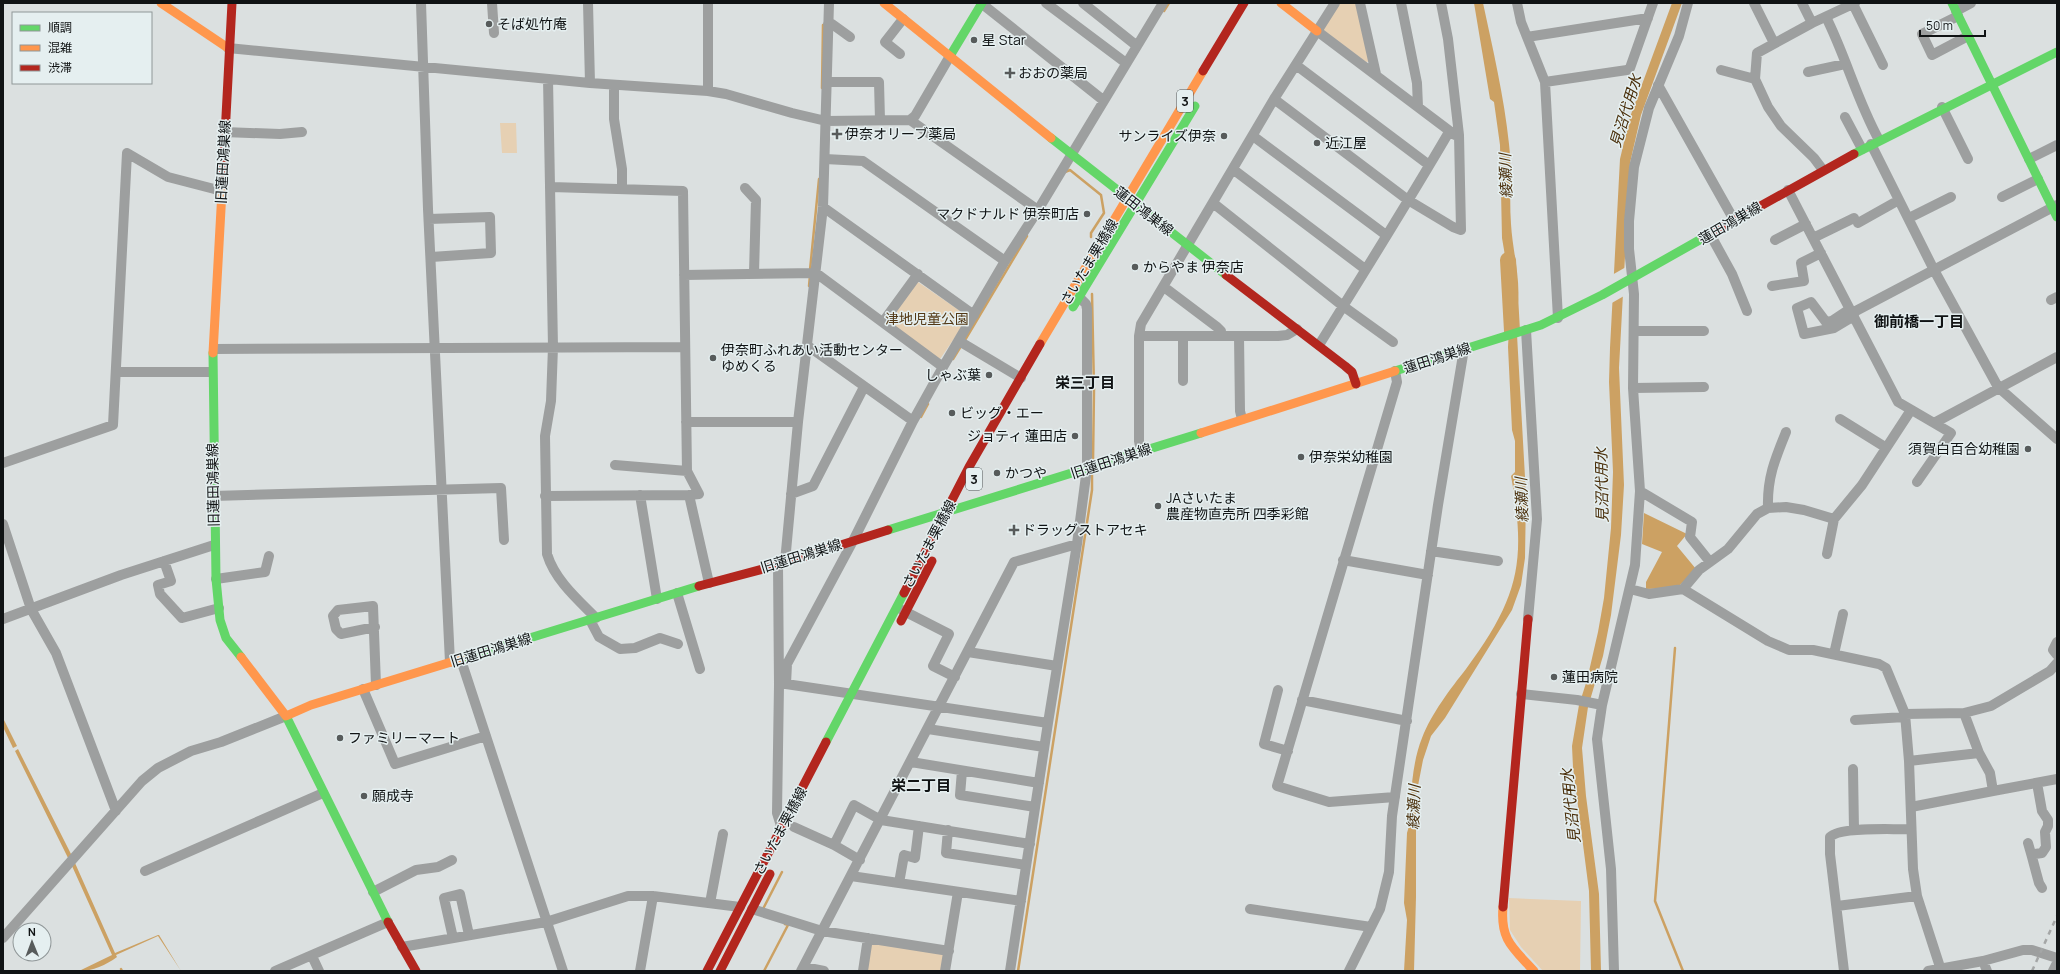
<svg xmlns="http://www.w3.org/2000/svg" width="2060" height="974" font-family="Manrope,'Noto Sans JP',sans-serif">
	<style>
		.green { fill: #e6d0b3 }
		.water { fill: #cca163 }
		.pier { fill: #dbe0e0 }
		.lines { fill: none; stroke-linecap: round; stroke-linejoin: round }
		.stream { stroke: #cca163; stroke-width: 2.5 }
		.river { stroke: #cca163; stroke-width: 16 }
		.street { stroke: #9d9f9f; stroke-width: 10 }
		.fast { stroke: #63d668; stroke-width: 9 }
		.slow { stroke: #ff974d; stroke-width: 9 }
		.jam { stroke: #b3261e; stroke-width: 9 }
		.rail { stroke: #a4a6a6; stroke-width: 2.5; stroke-dasharray: 5 5; stroke-linecap: butt }
		.poi-dot { fill: #575b5b; stroke: #e5eff0; stroke-width: 1.5 }
		.labels { text-anchor: middle; stroke-width: 3; stroke-linejoin: round; paint-order: stroke }
		.shield { fill: #e5eff0; stroke: #505556; stroke-width: 1 }
		.shield-label { font-size: 13px; font-weight: bold; fill: #101314 }
		.poi-label { font-size: 14px; fill: #101314; stroke: #e5eff0; text-anchor: start }
		.street-label { font-size: 14px; fill: #101314; stroke: #e5eff0 }
		.park-label { font-size: 14px; fill: #533815; stroke: #e5eff0 }
		.water-label { font-size: 15px; font-style: italic; fill: #4b300c; stroke: #e5eff0 }
		.neighbourhood-label { font-size: 15px; font-weight: bold; fill: #101314; stroke: #e5eff0 }
	</style>
	<rect width="100%" height="100%" fill="#dbe0e0"/>
	<!-- green -->
	<path class="green" d="M 1340,3 L 1358,3 L 1372,61 L 1366,62 L 1323,30 Z
		M 500,123 L 516,123 L 517,153 L 502,153 Z
		M 915,280 L 969,317 L 940,359 L 885,322 Z
		M 1509,898 L 1581,901 L 1580,971 L 1543,971 L 1521,947 L 1510,930 Z
		M 871,943 L 945,954 L 942,971 L 867,971 Z"/>
	<!-- water -->
	<path class="water" d="M 1474,3 L 1483,3 C 1493,50 1504,96 1509,144 C 1512,170 1509,197 1511,224 C 1513,256 1523,285 1516,317 L 1526,495 L 1525,558 L 1521,585 L 1512,610 L 1445,718 L 1431,736 L 1423,760 L 1416,796 L 1416,897 L 1414,971 L 1404,971 L 1407,920 L 1404,903 L 1407,833 C 1411,822 1410,809 1411,797 C 1412,778 1415,755 1422,738 C 1431,714 1451,688 1466,669 C 1518,598 1527,563 1511,476 L 1515,472 L 1515,441 L 1512,430 L 1508,347 L 1511,291 L 1502,238 L 1500,145 L 1494,102 L 1490,99 Z
		M 1672,3 L 1682,3 L 1641,115 L 1630,163 L 1619,368 L 1624,485 L 1621,535 L 1611,615 L 1603,656 L 1588,707 L 1582,748 L 1586,796 L 1599,894 L 1601,971 L 1591,971 L 1589,891 L 1573,767 L 1572,746 L 1579,705 L 1587,680 L 1598,632 L 1604,598 L 1611,528 L 1613,472 L 1609,382 L 1610,348 L 1620,159 L 1630,117 Z
		M 1644,513 L 1687,534 L 1677,546 L 1696,569 L 1677,588 L 1646,589 L 1646,582 L 1662,552 L 1642,544 Z
		M 3,718 L 17,746 L 13,748 L 3,727 Z
		M 18,749 L 71,854 L 115,953 L 158,935 L 159,935 L 181,971 L 158,936 L 116,955 L 117,957 C 106,965 93,971 79,971 L 112,955 L 72,866 L 15,751 Z"/>
	<!-- pier -->
	<path class="pier" d="M 1626,267 L 1624,296 L 1610,304 L 1612,275 Z"/>
	<g class="lines">
		<!-- stream -->
		<path class="stream" d="M 1164,11 L 1169,3
			M 822,88 L 823,25
			M 1065,172 L 1070,170 L 1101,195 L 1104,213 L 1091,233 L 1091,237
			M 810,270 L 819,179
			M 809,286 L 810,275
			M 1092,294 L 1094,389 L 1093,462
			M 965,340 L 1027,236
			M 953,359 L 961,346
			M 921,417 L 928,404
			M 1675,648 L 1655,901 L 1683,971
			M 763,909 L 782,872
			M 121,969 L 122,971
			M 764,971 L 788,925 L 785,924
			M 1018,971 L 1092,490 L 1092,473"/>
		<!-- river -->
		<path class="river" d="M 1508,260 L 1512,331"/>
		<!-- street -->
		<path class="street" d="M 421,3 L 428,209 L 450,662
			M 492,3 L 494,33
			M 588,3 L 590,83
			M 708,3 L 708,91
			M 981,3 L 1103,100
			M 1046,3 L 1126,63
			M 1083,3 L 1137,46
			M 1360,3 L 1376,74
			M 1401,3 L 1417,83 L 1418,107
			M 1517,3 L 1521,22 L 1545,82 L 1558,318
			M 1754,3 L 1774,43
			M 1802,3 L 1812,23
			M 1853,4 L 1883,65
			M 1956,11 L 1971,3
			M 1958,16 L 1922,34 L 1932,55 L 1968,36
			M 1826,17 C 1846,57 1857,100 1879,140
			M 828,24 L 832,24 L 850,37
			M 1317,31 L 1455,135
			M 1527,37 L 1648,18
			M 228,48 L 590,83 L 708,91 L 726,94 L 792,113 L 826,121 L 910,120 L 1038,210
			M 900,54 L 885,42 L 903,19
			M 1296,65 L 1429,165
			M 1721,70 L 1755,79
			M 1808,72 L 1845,64
			M 548,79 L 553,347 L 551,401 L 545,436 L 547,554 C 555,580 577,599 596,618
			M 827,82 L 879,82 L 880,120
			M 1545,82 L 1627,70 L 1630,68 L 1653,3
			M 614,85 L 614,119 L 622,169 L 622,189
			M 1658,85 L 1734,220
			M 1274,99 L 1408,200 L 1453,227 L 1461,230 L 1459,135 L 1448,39 L 1441,3
			M 1942,107 L 1968,159
			M 1845,117 L 1862,149
			M 910,120 L 915,116 L 950,56
			M 224,132 L 280,134 L 302,132
			M 1253,136 L 1386,235
			M 1871,144 L 1934,270 L 1998,387 L 2057,439
			M 825,159 L 863,161 L 1005,261
			M 2029,159 L 2057,145
			M 1234,170 L 1365,269
			M 1823,170 L 1814,158 L 1781,126 L 1768,107 L 1755,79 L 1757,53 L 1812,23 L 1855,3
			M 551,187 L 683,191 L 687,471 L 699,494 L 689,495 L 709,583
			M 745,188 L 756,200 L 754,273
			M 1788,190 L 1898,402 L 1934,423 L 2057,357
			M 2002,197 L 2038,179
			M 1213,203 L 1343,306 L 1393,342
			M 823,207 L 974,315
			M 1909,218 L 1951,197
			M 429,219 L 490,217 L 491,253 L 431,257
			M 1858,223 L 1899,200
			M 1710,234 L 1732,274 L 1747,311
			M 1813,238 L 1854,218
			M 1775,240 L 1806,224
			M 684,275 L 816,273 L 943,367
			M 1772,286 L 1804,281 L 1801,263 L 1821,253
			M 1164,287 L 1217,327 L 1221,331 L 1221,336
			M 2051,300 L 2057,297
			M 1850,309 L 1832,321 L 1826,322 L 1811,302 L 1797,308 L 1804,334 L 1834,328 L 1854,316
			M 1852,313 L 2057,205
			M 883,322 L 918,274
			M 1526,330 L 1537,519 L 1528,619
			M 1634,331 L 1704,331
			M 1139,336 L 1278,336 L 1287,335 L 1297,329
			M 1183,336 L 1183,381
			M 1239,336 L 1240,411 L 1242,419
			M 959,341 L 1021,378
			M 1319,345 C 1363,274 1407,204 1449,132
			M 808,346 L 913,421
			M 214,349 L 685,347
			M 1395,371 L 1397,382 L 1277,786 L 1329,802 L 1395,797
			M 116,372 L 212,372
			M 1633,388 L 1704,387
			M 1840,419 L 1885,447
			M 686,422 L 798,422
			M 1141,451 L 1139,441 L 1139,336 L 1141,324 L 1274,99 L 1335,3
			M 3,463 L 113,425 L 127,153 L 168,177 L 222,191
			M 615,465 L 687,471
			M 1917,482 L 1951,433 L 1934,423
			M 1640,491 L 1692,522 L 1690,537 L 1710,562
			M 791,494 L 813,486 L 864,387
			M 640,495 L 657,599
			M 213,496 L 501,488 L 504,540
			M 545,496 L 689,495
			M 1768,508 C 1767,478 1775,459 1786,432
			M 3,524 L 31,609 L 56,653 L 116,811
			M 1431,551 L 1498,561
			M 1827,554 L 1834,519
			M 1343,560 L 1428,575
			M 164,561 L 171,581 L 158,585 L 160,594 L 182,618 L 219,608
			M 785,562 L 798,422 L 823,207 L 829,3
			M 778,565 L 779,685 L 777,813 L 782,829
			M 216,579 L 265,572 L 269,556
			M 1630,589 L 1649,594 L 1683,589 L 1699,570 L 1728,549 L 1757,514 L 1768,508 L 1786,507 L 1804,510 L 1834,519 L 1862,485 L 1911,410
			M 1683,589 L 1768,641 L 1789,650 L 1813,650 L 1879,664 L 1886,668 L 1905,714 L 1909,761 L 1913,869 L 1917,896 L 1940,967
			M 677,593 L 700,669
			M 902,610 L 949,634 L 933,666 L 955,677
			M 3,619 L 121,575 L 214,545
			M 590,620 L 599,637 L 620,649 L 635,648 L 660,638 L 678,644
			M 375,627 L 341,634 L 336,629 L 333,616 L 338,610 L 373,606 L 376,685
			M 2057,642 L 2053,650 L 2057,655
			M 968,652 L 1057,666
			M 1834,654 L 1843,614
			M 461,660 L 563,971
			M 363,689 L 395,764 L 486,736
			M 1278,690 L 1264,744 L 1288,751
			M 1521,694 L 1577,700 L 1602,705
			M 1302,700 L 1407,721
			M 1905,714 L 1964,713 L 1991,706 L 2050,671 L 2057,663
			M 1855,720 L 1905,717
			M 1048,723 L 786,684 L 787,664 L 853,541 L 913,421 L 943,367 L 1005,261 L 1038,210 L 1163,3
			M 928,729 L 1044,747
			M 1909,761 L 1979,753
			M 911,762 L 1039,783
			M 1853,769 L 1854,830
			M 962,771 L 960,795 L 1035,807
			M 2037,783 L 2042,811 L 2048,820 L 2048,826 L 2045,832 L 2046,847 L 2042,853 L 2035,854 L 2032,857 L 2039,883 L 2042,888
			M 1993,791 L 2057,779
			M 1911,807 L 1993,791 L 1990,773 L 1979,753 L 1964,713
			M 794,827 L 834,845
			M 948,830 L 946,853 L 1026,865
			M 2028,843 L 2032,857
			M 860,860 L 834,845 L 854,805 L 881,820 L 1030,844
			M 145,871 L 323,793
			M 851,876 L 1021,901
			M 899,883 L 904,855 L 915,858 L 919,826
			M 373,892 L 416,870 L 438,867 L 452,860
			M 710,903 L 723,834
			M 1837,906 L 1917,896
			M 752,909 L 822,931 L 949,951
			M 1250,909 L 1371,927
			M 3,938 L 142,781 L 158,768 L 191,751 L 221,742 L 286,716
			M 453,938 L 444,898 L 460,894 L 469,935
			M 402,947 L 546,922 L 628,896 L 653,896 L 740,907
			M 312,956 L 319,971
			M 1983,961 L 1987,971
			M 804,967 L 824,971
			M 275,971 L 388,922
			M 640,971 L 653,896
			M 801,971 L 1014,562 L 1077,544
			M 863,971 L 868,938
			M 945,971 L 958,892
			M 1010,971 L 1048,723 L 1077,544 L 1087,468 L 1087,309 L 1086,304 L 1080,298
			M 1349,971 L 1380,909 L 1389,872 L 1392,816 L 1438,505 L 1464,349
			M 1614,971 L 1611,869 L 1597,739 L 1602,705 L 1635,565 L 1640,491 L 1633,388 L 1634,294 L 1629,249 L 1629,221 L 1634,167 L 1649,108 L 1679,36 L 1688,3
			M 1844,971 L 1830,854 L 1830,837 C 1841,826 1894,830 1911,829
			M 1928,971 L 1983,961 L 2023,950 L 2032,950 L 2057,958
			M 2053,971 L 2057,963"/>
		<!-- fast -->
		<path class="fast" d="M 1952,3 L 2057,217
			M 950,56 L 982,3
			M 1051,138 L 1226,275
			M 1854,154 L 2057,52
			M 1073,307 L 1195,106
			M 213,353 L 216,579 L 220,620 L 226,638 L 241,657
			M 1395,371 L 1541,325 L 1602,295 L 1703,238
			M 888,530 L 1201,433
			M 461,659 L 699,586
			M 286,716 L 388,922
			M 826,742 L 904,593"/>
		<!-- slow -->
		<path class="slow" d="M 161,3 L 228,48
			M 884,3 L 1051,138
			M 1281,3 L 1317,31
			M 1040,344 L 1203,71
			M 213,353 L 223,173
			M 1201,433 L 1395,371
			M 241,657 L 286,716 L 311,705 L 461,659
			M 1503,907 C 1500,940 1513,948 1534,971"/>
		<!-- jam -->
		<path class="jam" d="M 1203,71 L 1244,3
			M 223,173 L 232,3
			M 1703,238 L 1854,154
			M 1226,275 L 1345,366 L 1352,372 L 1356,384
			M 699,586 L 778,565 L 888,530
			M 904,593 L 969,467 L 1040,344
			M 901,621 L 932,561
			M 1503,907 L 1528,619
			M 388,922 L 416,971
			M 707,971 L 826,742
			M 720,971 L 770,874"/>
		<!-- rail -->
		<path class="rail" d="M 2032,971 L 2057,916"/>
	</g>
	<!-- markers -->
	<g class="poi-dot">
		<circle cx="489" cy="24" r="4"/>
		<circle cx="974" cy="40" r="4"/>
		<path d="M1008 67h4v4h4v4h-4v4h-4v-4h-4v-4h4z"/>
		<path d="M835 128h4v4h4v4h-4v4h-4v-4h-4v-4h4z"/>
		<circle cx="1224" cy="136" r="4"/>
		<circle cx="1317" cy="143" r="4"/>
		<circle cx="1087" cy="214" r="4"/>
		<circle cx="1135" cy="267" r="4"/>
		<circle cx="713" cy="358" r="4"/>
		<circle cx="989" cy="375" r="4"/>
		<circle cx="952" cy="413" r="4"/>
		<circle cx="1075" cy="436" r="4"/>
		<circle cx="2028" cy="449" r="4"/>
		<circle cx="1301" cy="457" r="4"/>
		<circle cx="997" cy="473" r="4"/>
		<circle cx="1158" cy="506" r="4"/>
		<path d="M1012 524h4v4h4v4h-4v4h-4v-4h-4v-4h4z"/>
		<circle cx="1554" cy="677" r="4"/>
		<circle cx="340" cy="738" r="4"/>
		<circle cx="364" cy="796" r="4"/>
	</g>
	<g class="labels">
		<!-- shield labels -->
		<g class="shield">
			<rect x="1177" y="90" width="16" height="22" rx="3"/>
			<rect x="966" y="468" width="16" height="22" rx="3"/>
		</g>
		<g class="shield-label">
			<text x="1185" y="106">3</text>
			<text x="974" y="484">3</text>
		</g>
		<!-- poi labels -->
		<g class="poi-label">
			<text x="497" y="29">そば処竹庵</text>
			<text x="982" y="45">星 Star</text>
			<text x="1018" y="78">おおの薬局</text>
			<text x="845" y="139">伊奈オリーブ薬局</text>
			<text x="1216" y="141" text-anchor="end">サンライズ伊奈</text>
			<text x="1325" y="148">近江屋</text>
			<text x="1079" y="219" text-anchor="end">マクドナルド 伊奈町店</text>
			<text x="1143" y="272">からやま 伊奈店</text>
			<text x="721" y="355">伊奈町ふれあい活動センター<tspan x="721" dy="16">ゆめくる</tspan></text>
			<text x="981" y="380" text-anchor="end">しゃぶ葉</text>
			<text x="960" y="418">ビッグ・エー</text>
			<text x="1067" y="441" text-anchor="end">ジョティ 蓮田店</text>
			<text x="2020" y="454" text-anchor="end">須賀白百合幼稚園</text>
			<text x="1309" y="462">伊奈栄幼稚園</text>
			<text x="1005" y="478">かつや</text>
			<text x="1166" y="503">JAさいたま<tspan x="1166" dy="16">農産物直売所 四季彩館</tspan></text>
			<text x="1022" y="535">ドラッグストアセキ</text>
			<text x="1562" y="682">蓮田病院</text>
			<text x="348" y="743">ファミリーマート</text>
			<text x="372" y="801">願成寺</text>
		</g>
		<!-- street labels -->
		<g class="street-label">
			<text transform="translate(223 162) rotate(-87)" y="5">旧蓮田鴻巣線</text>
			<text transform="translate(1144 211) rotate(38)" y="5">蓮田鴻巣線</text>
			<text transform="translate(1730 223) rotate(-30)" y="5">蓮田鴻巣線</text>
			<text transform="translate(1089 262) rotate(-59)" y="5">さいたま栗橋線</text>
			<text transform="translate(1437 358) rotate(-18)" y="5">蓮田鴻巣線</text>
			<text transform="translate(1111 461) rotate(-18)" y="5">旧蓮田鴻巣線</text>
			<text transform="translate(213 485) rotate(-91)" y="5">旧蓮田鴻巣線</text>
			<text transform="translate(929 544) rotate(-62)" y="5">さいたま栗橋線</text>
			<text transform="translate(801 556) rotate(-17)" y="5">旧蓮田鴻巣線</text>
			<text transform="translate(491 650) rotate(-17)" y="5">旧蓮田鴻巣線</text>
			<text transform="translate(780 831) rotate(-62)" y="5">さいたま栗橋線</text>
		</g>
		<!-- park labels -->
		<g class="park-label">
			<text x="927" y="324">津地児童公園</text>
		</g>
		<!-- water labels -->
		<g class="water-label">
			<text transform="translate(1626 111) rotate(-73)" y="5">見沼代用水</text>
			<text transform="translate(1506 176) rotate(-92)" y="5">綾瀬川</text>
			<text transform="translate(1602 485) rotate(-91)" y="5">見沼代用水</text>
			<text transform="translate(1522 500) rotate(-92)" y="5">綾瀬川</text>
			<text transform="translate(1571 806) rotate(-96)" y="5">見沼代用水</text>
			<text transform="translate(1414 807) rotate(-88)" y="5">綾瀬川</text>
		</g>
		<!-- neighbourhood labels -->
		<g class="neighbourhood-label">
			<text x="1919" y="327">御前橋一丁目</text>
			<text x="1085" y="388">栄三丁目</text>
			<text x="921" y="791">栄二丁目</text>
		</g>
	</g>
	<!-- border -->
	<rect width="2060" height="974" fill="none" stroke="#101314" stroke-width="8"/>
	<!-- legend -->
	<rect x="12" y="12" width="140" height="72" fill="#e5eff0" stroke="#909798"/>
	<rect x="20" y="25" width="20" height="6" fill="#63d668" stroke="#909798"/>
	<text x="48" y="32" font-size="12" fill="#101314">順調</text>
	<rect x="20" y="45" width="20" height="6" fill="#ff974d" stroke="#909798"/>
	<text x="48" y="52" font-size="12" fill="#101314">混雑</text>
	<rect x="20" y="65" width="20" height="6" fill="#b3261e" stroke="#909798"/>
	<text x="48" y="72" font-size="12" fill="#101314">渋滞</text>
	<!-- north arrow -->
	<g transform="translate(32 942) rotate(359)"><circle r="19" fill="#e5eff0" stroke="#909798"/>
	<path d="M0-3L7 15L0 10L-7 15Z" fill="#575b5b"/>
	<text y="-6" font-size="11" font-weight="bold" text-anchor="middle" fill="#101314">N</text>
	</g>
	<!-- scale -->
	<path d="M1920 30v6h65v-6" fill="none" stroke="#101314" stroke-width="2"/>
	<text x="1926" y="30" font-size="12" fill="#101314" stroke="#e5eff0" stroke-width="3" paint-order="stroke">50 m</text>
</svg>
